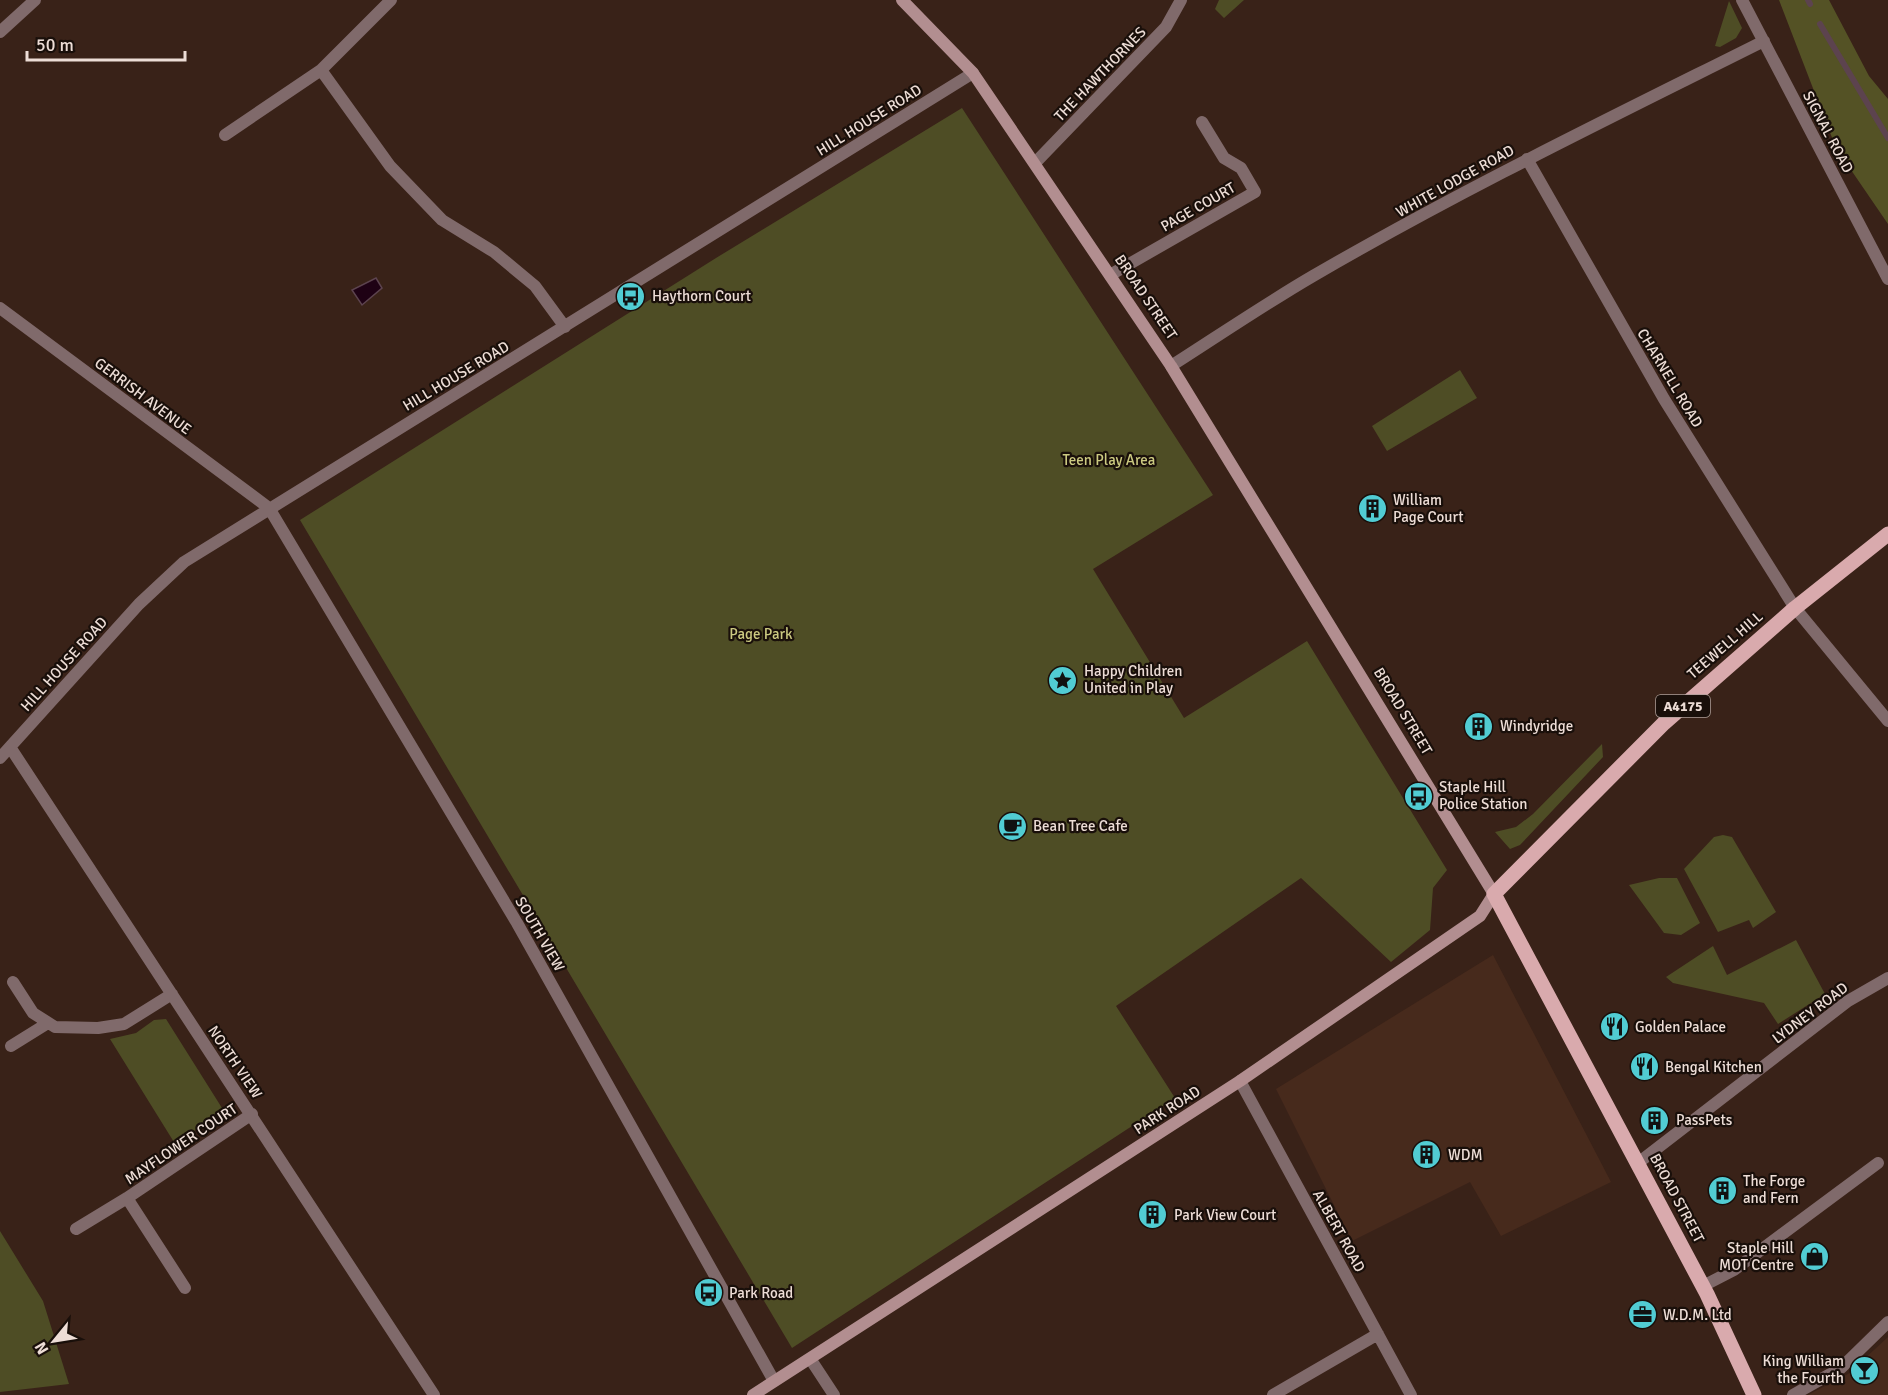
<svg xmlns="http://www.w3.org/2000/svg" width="1888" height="1395" font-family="Signika,sans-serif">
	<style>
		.built { fill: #472a1c }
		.green { fill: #4e4d25 }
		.forest { fill: #545225 }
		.water { fill: #1e0114; stroke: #5c434e; stroke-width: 1.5 }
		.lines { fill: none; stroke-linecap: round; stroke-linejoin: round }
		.stream { stroke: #5c434e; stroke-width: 6 }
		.street { stroke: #806a6b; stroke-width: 12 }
		.secondary { stroke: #b28e90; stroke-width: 12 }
		.primary { stroke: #d9aaad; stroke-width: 15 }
		.labels { text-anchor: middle; stroke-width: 4.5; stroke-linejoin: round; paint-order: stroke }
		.shield { fill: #190f0a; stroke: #ad9f99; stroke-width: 1.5 }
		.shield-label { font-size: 14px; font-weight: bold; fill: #edddd6 }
		.street-label { font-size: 15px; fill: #edddd6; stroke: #190f0a }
		.poi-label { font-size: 15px; fill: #edddd6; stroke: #190f0a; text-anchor: start }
		.park-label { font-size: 15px; fill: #ccca81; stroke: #190f0a }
	</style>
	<rect width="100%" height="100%" fill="#392218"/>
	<!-- built -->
	<path class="built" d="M 1493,955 L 1611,1182 L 1501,1236 L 1470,1182 L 1352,1241 L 1276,1089 Z
		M 1888,1337 L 1888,1395 L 1808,1395 L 1848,1374 Z"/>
	<!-- green -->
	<path class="green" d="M 1219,0 L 1244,0 L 1224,18 L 1215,9 Z
		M 1729,1 L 1742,28 L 1736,38 L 1720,47 L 1715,46 Z
		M 962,108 L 1213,495 L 1093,569 L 1184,718 L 1307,641 L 1447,870 L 1433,888 L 1430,930 L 1391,962 L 1301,878 L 1116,1006 L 1175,1098 L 792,1348 L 300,520 L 716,258 Z
		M 1460,370 L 1477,398 L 1387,451 L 1372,426 Z
		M 1602,744 L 1603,757 L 1520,845 L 1510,849 L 1495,832 L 1516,827 L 1533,814 Z
		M 1723,835 L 1732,837 L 1776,912 L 1753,928 L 1749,920 L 1718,932 L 1684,869 L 1714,837 Z
		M 1659,878 L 1677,878 L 1700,923 L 1681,935 L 1664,933 L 1629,885 Z
		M 1796,940 L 1825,994 L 1778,1024 L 1764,1003 L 1673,983 L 1666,977 L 1713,946 L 1727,975 Z
		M 166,1019 L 222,1108 L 218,1117 L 194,1131 L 196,1137 L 177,1147 L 110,1039 L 136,1033 L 154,1020 Z
		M 0,1231 L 43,1301 L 69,1384 L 0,1392 Z"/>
	<!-- forest -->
	<path class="forest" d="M 1779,0 L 1829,0 L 1869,76 L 1888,99 L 1888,224 L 1836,148 Z"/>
	<!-- water -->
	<path class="water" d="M 376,278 L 382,288 L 362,305 L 352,290 Z"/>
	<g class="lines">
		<!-- stream -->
		<path class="stream" d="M 1808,0 L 1810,4
			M 1820,24 L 1888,138"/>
		<!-- street -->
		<path class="street" d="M 1742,0 L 1888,279
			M 0,32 L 35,0
			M 321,70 L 390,166 L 442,220 L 494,252 L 535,286 L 565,327
			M 225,135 L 321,70 L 391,0
			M 1527,159 L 1664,399 L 1795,608 L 1888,721
			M 1035,163 L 1166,27 L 1181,0
			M 1110,275 L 1255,192 L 1241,168 L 1224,158 L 1202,122
			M 0,308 L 269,508 L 517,923 L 774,1381
			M 1171,366 C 1218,336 1265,304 1313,276 C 1459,191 1612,117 1764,41
			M 10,747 L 434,1395
			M 0,758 L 139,604 L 184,562 L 973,73
			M 13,982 L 33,1013 L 55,1027 L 98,1028 L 124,1024 L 172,994
			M 11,1046 L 48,1023
			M 1240,1081 L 1411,1395
			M 1638,1163 L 1848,1001 L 1888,978
			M 127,1198 L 185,1288
			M 76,1229 L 127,1198 L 252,1114
			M 1703,1286 L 1734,1270 L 1878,1163
			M 811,1360 L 834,1395
			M 1273,1395 L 1378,1334
			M 1793,1395 L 1841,1368 L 1888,1322"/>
		<!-- secondary -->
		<path class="secondary" d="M 753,1395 L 1240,1081 L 1480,916 L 1494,894 L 1171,366 L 973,73 L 902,0"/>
		<!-- primary -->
		<path class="primary" d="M 1754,1395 L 1707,1294 L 1494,894 L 1664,723 L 1795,608 L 1888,534"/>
	</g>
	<!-- icons -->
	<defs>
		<symbol id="bus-disc" viewBox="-11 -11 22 22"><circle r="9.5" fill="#51ccd3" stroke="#190f0a"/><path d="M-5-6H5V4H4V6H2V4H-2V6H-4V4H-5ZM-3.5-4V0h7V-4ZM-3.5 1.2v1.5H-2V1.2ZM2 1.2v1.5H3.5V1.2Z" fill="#111"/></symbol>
		<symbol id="building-disc" viewBox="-11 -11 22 22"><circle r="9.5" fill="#51ccd3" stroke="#190f0a"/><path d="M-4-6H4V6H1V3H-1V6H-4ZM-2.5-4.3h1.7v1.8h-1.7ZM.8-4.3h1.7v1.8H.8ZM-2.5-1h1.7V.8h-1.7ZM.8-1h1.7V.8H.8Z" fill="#111"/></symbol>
		<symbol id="sight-disc" viewBox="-11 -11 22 22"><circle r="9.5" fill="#51ccd3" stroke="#190f0a"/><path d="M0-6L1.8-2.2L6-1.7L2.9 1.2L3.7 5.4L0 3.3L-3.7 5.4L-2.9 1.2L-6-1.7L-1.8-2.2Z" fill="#111"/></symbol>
		<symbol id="cafe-disc" viewBox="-11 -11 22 22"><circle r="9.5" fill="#51ccd3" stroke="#190f0a"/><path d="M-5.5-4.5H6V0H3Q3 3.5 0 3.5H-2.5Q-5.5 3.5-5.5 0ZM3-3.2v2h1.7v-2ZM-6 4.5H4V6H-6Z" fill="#111"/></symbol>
		<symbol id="restaurant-disc" viewBox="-11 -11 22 22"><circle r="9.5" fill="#51ccd3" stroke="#190f0a"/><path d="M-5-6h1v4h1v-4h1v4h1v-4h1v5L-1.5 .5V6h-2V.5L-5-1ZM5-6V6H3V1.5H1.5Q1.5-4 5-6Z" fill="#111"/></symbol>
		<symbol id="shop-disc" viewBox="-11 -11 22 22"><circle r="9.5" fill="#51ccd3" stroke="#190f0a"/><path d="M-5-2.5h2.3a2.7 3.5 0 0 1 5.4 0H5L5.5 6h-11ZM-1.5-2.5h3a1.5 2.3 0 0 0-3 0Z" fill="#111"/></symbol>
		<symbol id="office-disc" viewBox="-11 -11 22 22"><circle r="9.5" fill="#51ccd3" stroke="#190f0a"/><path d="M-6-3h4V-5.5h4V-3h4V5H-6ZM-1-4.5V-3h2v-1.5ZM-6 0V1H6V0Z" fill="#111"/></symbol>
		<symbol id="bar-disc" viewBox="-11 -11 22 22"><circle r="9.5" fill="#51ccd3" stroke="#190f0a"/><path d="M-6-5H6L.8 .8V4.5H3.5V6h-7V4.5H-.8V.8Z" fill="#111"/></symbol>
	</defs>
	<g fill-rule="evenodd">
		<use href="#bus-disc" x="614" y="280" width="33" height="33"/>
		<use href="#building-disc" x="1356" y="492" width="33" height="33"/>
		<use href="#sight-disc" x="1046" y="664" width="33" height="33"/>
		<use href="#building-disc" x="1462" y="710" width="33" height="33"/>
		<use href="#bus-disc" x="1402" y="780" width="33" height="33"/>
		<use href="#cafe-disc" x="996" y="810" width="33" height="33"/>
		<use href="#restaurant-disc" x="1598" y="1010" width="33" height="33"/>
		<use href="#restaurant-disc" x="1628" y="1050" width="33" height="33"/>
		<use href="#building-disc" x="1638" y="1104" width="33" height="33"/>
		<use href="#building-disc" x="1410" y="1138" width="33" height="33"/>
		<use href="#building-disc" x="1706" y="1174" width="33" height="33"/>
		<use href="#building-disc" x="1136" y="1198" width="33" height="33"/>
		<use href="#shop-disc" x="1798" y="1240" width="33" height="33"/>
		<use href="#bus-disc" x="692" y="1276" width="33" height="33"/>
		<use href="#office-disc" x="1626" y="1298" width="33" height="33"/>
		<use href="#bar-disc" x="1848" y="1354" width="33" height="33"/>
	</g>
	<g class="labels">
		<!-- shield labels -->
		<rect class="shield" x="1656" y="695" width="54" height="22" rx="4.5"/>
		<g class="shield-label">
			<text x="1683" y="711">A4175</text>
		</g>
		<!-- street labels -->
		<g class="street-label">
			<text transform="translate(1100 74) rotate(-46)" y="5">THE HAWTHORNES</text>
			<text transform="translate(869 120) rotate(-32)" y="5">HILL HOUSE ROAD</text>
			<text transform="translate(1828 132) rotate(62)" y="5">SIGNAL ROAD</text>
			<text transform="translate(1455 181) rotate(-29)" y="5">WHITE LODGE ROAD</text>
			<text transform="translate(1198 207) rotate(-30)" y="5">PAGE COURT</text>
			<text transform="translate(1146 297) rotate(56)" y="5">BROAD STREET</text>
			<text transform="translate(456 376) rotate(-31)" y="5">HILL HOUSE ROAD</text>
			<text transform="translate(1670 378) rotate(59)" y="5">CHARNELL ROAD</text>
			<text transform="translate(143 396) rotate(37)" y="5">GERRISH AVENUE</text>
			<text transform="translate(1725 645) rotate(-41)" y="5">TEEWELL HILL</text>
			<text transform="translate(64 664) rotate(-48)" y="5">HILL HOUSE ROAD</text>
			<text transform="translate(1403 711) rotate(59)" y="5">BROAD STREET</text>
			<text transform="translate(540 934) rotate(60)" y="5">SOUTH VIEW</text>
			<text transform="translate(1810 1013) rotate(-37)" y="5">LYDNEY ROAD</text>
			<text transform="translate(235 1062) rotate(56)" y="5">NORTH VIEW</text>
			<text transform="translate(1167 1110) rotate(-33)" y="5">PARK ROAD</text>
			<text transform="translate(181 1144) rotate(-34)" y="5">MAYFLOWER COURT</text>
			<text transform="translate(1677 1198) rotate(62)" y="5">BROAD STREET</text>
			<text transform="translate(1339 1231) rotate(61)" y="5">ALBERT ROAD</text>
		</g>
		<!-- poi labels -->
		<g class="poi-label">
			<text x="652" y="301">Haythorn Court</text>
			<text x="1393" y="505">William<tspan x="1393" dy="17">Page Court</tspan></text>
			<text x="1084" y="676">Happy Children<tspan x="1084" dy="17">United in Play</tspan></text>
			<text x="1500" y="731">Windyridge</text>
			<text x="1439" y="792">Staple Hill<tspan x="1439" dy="17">Police Station</tspan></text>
			<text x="1033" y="831">Bean Tree Cafe</text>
			<text x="1635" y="1032">Golden Palace</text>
			<text x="1665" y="1072">Bengal Kitchen</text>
			<text x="1676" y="1125">PassPets</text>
			<text x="1448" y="1160">WDM</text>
			<text x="1743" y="1186">The Forge<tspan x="1743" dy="17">and Fern</tspan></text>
			<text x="1174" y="1220">Park View Court</text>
			<text x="1794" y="1253" text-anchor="end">Staple Hill<tspan x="1794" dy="17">MOT Centre</tspan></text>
			<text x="729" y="1298">Park Road</text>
			<text x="1663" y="1320">W.D.M. Ltd</text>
			<text x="1844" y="1366" text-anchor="end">King William<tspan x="1844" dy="17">the Fourth</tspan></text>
		</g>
		<!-- park labels -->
		<g class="park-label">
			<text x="1109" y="465">Teen Play Area</text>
			<text x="761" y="639">Page Park</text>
		</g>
	</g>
	<!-- north arrow -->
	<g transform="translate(54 1341) rotate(240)" stroke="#190f0a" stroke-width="4.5" paint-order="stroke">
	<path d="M0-4.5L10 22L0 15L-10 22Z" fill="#edddd6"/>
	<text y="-9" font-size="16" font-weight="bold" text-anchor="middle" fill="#edddd6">N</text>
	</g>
	<!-- scale -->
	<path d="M27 51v9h158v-9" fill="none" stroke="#edddd6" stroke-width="3"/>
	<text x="36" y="51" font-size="18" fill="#edddd6" stroke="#190f0a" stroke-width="4.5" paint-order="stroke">50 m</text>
</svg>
